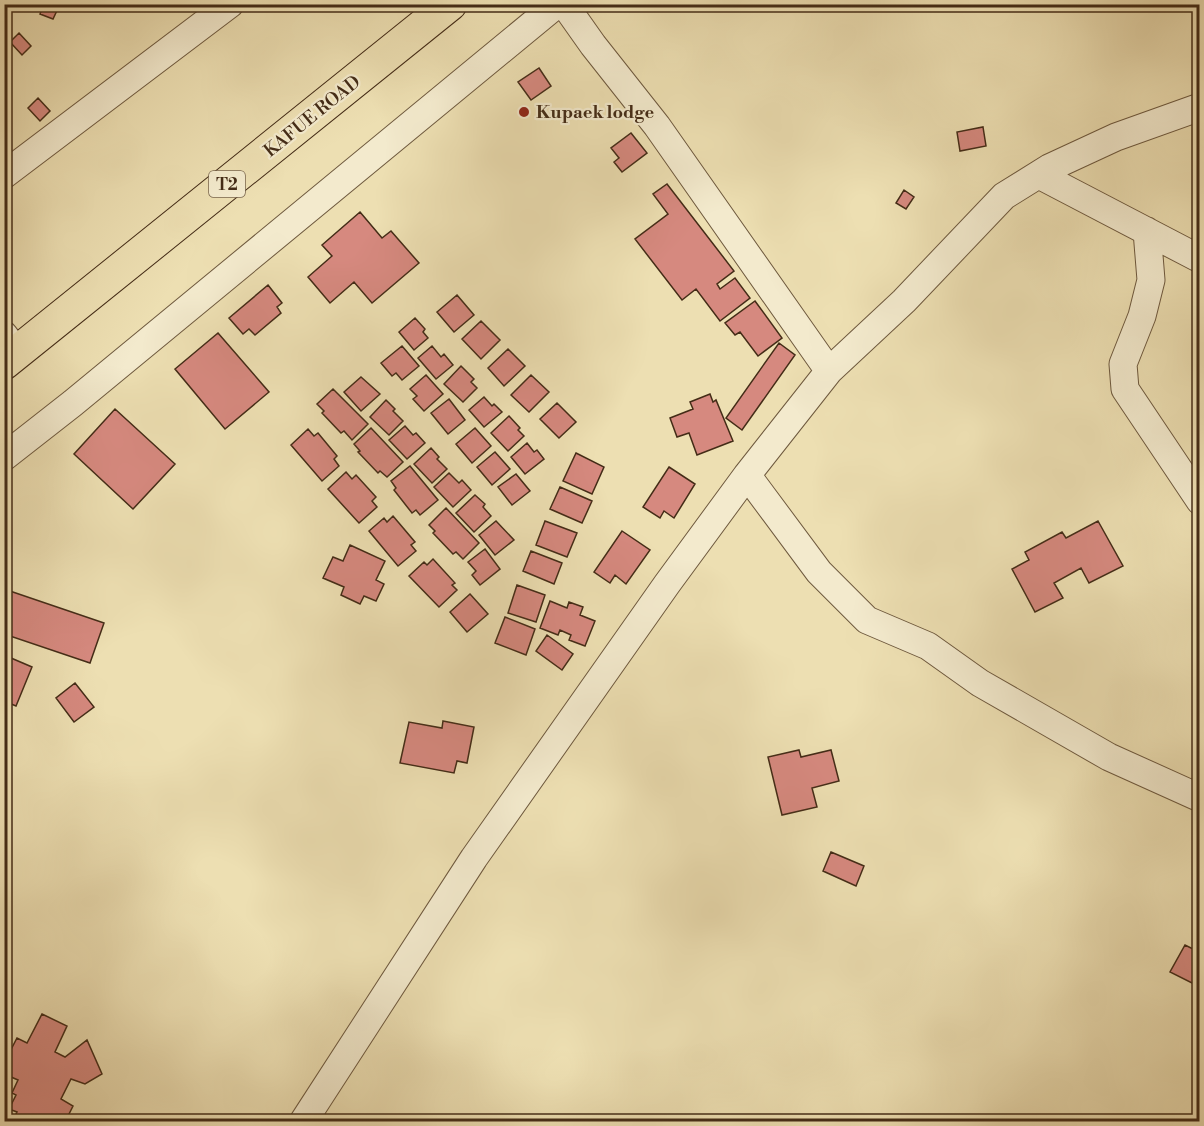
<svg xmlns="http://www.w3.org/2000/svg" width="1204" height="1126" font-family="'Libre Bodoni',serif">
	<style>
		.building { fill: #d6897f; stroke: #442c17; stroke-width: 1.5 }
		.lines { fill: none; stroke-linecap: round; stroke-linejoin: round }
		.minor-casing { stroke: #6e593e; stroke-width: 29 }
		.trunk-casing { stroke: #442c17; stroke-width: 35 }
		.minor { stroke: #f3eacd; stroke-width: 27 }
		.trunk { stroke: #eddfb2; stroke-width: 33 }
		.poi-dot { fill: #8f2418; stroke: #f3eacd; stroke-width: 2 }
		.labels { text-anchor: middle; stroke-width: 4.5; stroke-linejoin: round; paint-order: stroke }
		.shield { fill: #f3eacd; stroke: #78654e; stroke-width: 1.5 }
		.shield-label { font-size: 16px; font-weight: bold; fill: #442c17 }
		.poi-label { font-size: 18px; font-weight: bold; fill: #442c17; stroke: #f3eacd; text-anchor: start }
		.street-label { font-size: 18px; fill: #442c17; stroke: #f3eacd }
	</style>
	<rect width="100%" height="100%" fill="#eddfb2"/>
	<filter id="stains"><feTurbulence type="fractalNoise" baseFrequency=".00333" numOctaves="4"/><feColorMatrix values="0 0 0 0 .2 0 0 0 0 .09 0 0 0 0 .02 0 0 0 .5 -.17"/></filter>
	<radialGradient id="worn" r=".72"><stop offset=".6" stop-color="#630" stop-opacity="0"/><stop offset="1" stop-color="#630" stop-opacity=".3"/></radialGradient>
	<!-- building -->
	<path class="building" d="M 44,4 L 60,4 L 53,19 L 40,14 Z
		M 19,33 L 31,46 L 22,55 L 10,42 Z
		M 539,68 L 551,86 L 531,100 L 518,82 Z
		M 38,98 L 50,111 L 40,121 L 28,108 Z
		M 983,127 L 986,146 L 960,151 L 957,132 Z
		M 631,133 L 647,153 L 622,172 L 614,162 L 619,158 L 611,148 Z
		M 667,184 L 734,271 L 717,284 L 720,289 L 735,278 L 750,298 L 720,321 L 696,289 L 682,300 L 635,239 L 668,214 L 653,194 Z
		M 904,190 L 914,197 L 906,209 L 896,203 Z
		M 360,212 L 382,238 L 391,231 L 419,263 L 372,303 L 354,282 L 330,303 L 308,277 L 332,256 L 322,245 Z
		M 268,285 L 282,303 L 277,307 L 281,313 L 255,335 L 249,329 L 243,334 L 229,318 Z
		M 457,295 L 474,315 L 454,332 L 437,312 Z
		M 755,301 L 782,338 L 758,356 L 740,332 L 735,335 L 725,323 Z
		M 415,318 L 425,329 L 423,332 L 428,338 L 414,350 L 399,332 Z
		M 481,321 L 500,340 L 481,359 L 462,339 Z
		M 218,333 L 269,392 L 225,429 L 175,369 Z
		M 779,343 L 795,355 L 742,430 L 726,418 Z
		M 402,346 L 419,366 L 402,380 L 396,373 L 392,376 L 381,363 Z
		M 432,346 L 441,357 L 444,354 L 453,365 L 436,379 L 418,358 Z
		M 508,349 L 525,366 L 504,386 L 488,368 Z
		M 461,366 L 474,379 L 471,382 L 477,388 L 463,402 L 444,384 Z
		M 426,375 L 443,394 L 424,411 L 413,399 L 417,396 L 410,389 Z
		M 531,375 L 549,392 L 529,412 L 511,395 Z
		M 361,377 L 380,394 L 361,411 L 344,392 Z
		M 333,389 L 368,424 L 352,440 L 344,431 L 341,433 L 322,413 L 324,411 L 317,404 Z
		M 710,394 L 713,402 L 716,400 L 733,441 L 697,455 L 689,433 L 677,437 L 670,418 L 693,409 L 690,402 Z
		M 484,397 L 492,406 L 494,404 L 502,412 L 484,427 L 469,410 Z
		M 449,399 L 465,420 L 448,434 L 431,413 Z
		M 386,400 L 395,409 L 393,411 L 403,421 L 389,435 L 370,417 Z
		M 557,403 L 576,422 L 559,438 L 540,419 Z
		M 115,409 L 175,464 L 133,509 L 74,454 Z
		M 509,416 L 520,428 L 518,430 L 524,436 L 508,451 L 491,433 Z
		M 405,426 L 413,435 L 416,433 L 425,443 L 407,459 L 389,440 Z
		M 371,428 L 403,462 L 387,477 L 380,471 L 378,473 L 358,452 L 360,451 L 354,444 Z
		M 475,428 L 491,446 L 472,463 L 456,444 Z
		M 308,429 L 314,436 L 318,433 L 337,456 L 334,459 L 339,466 L 322,481 L 291,445 Z
		M 527,443 L 534,452 L 537,450 L 544,459 L 525,474 L 511,457 Z
		M 431,448 L 439,457 L 437,459 L 447,469 L 432,483 L 414,464 Z
		M 495,452 L 510,469 L 492,485 L 477,467 Z
		M 576,453 L 604,467 L 592,494 L 563,481 Z
		M 410,466 L 438,500 L 420,515 L 416,510 L 412,513 L 394,490 L 396,488 L 391,481 Z
		M 669,467 L 695,484 L 674,518 L 664,511 L 660,518 L 643,507 Z
		M 346,472 L 352,479 L 356,475 L 376,497 L 372,501 L 377,507 L 359,523 L 328,489 Z
		M 449,473 L 459,483 L 462,480 L 471,490 L 453,507 L 434,487 Z
		M 516,474 L 530,491 L 512,505 L 498,487 Z
		M 560,487 L 592,501 L 582,523 L 550,509 Z
		M 475,495 L 485,504 L 483,507 L 491,516 L 474,532 L 456,513 Z
		M 446,508 L 479,543 L 463,559 L 456,552 L 453,554 L 433,533 L 435,531 L 429,525 Z
		M 393,516 L 415,542 L 411,545 L 416,551 L 398,566 L 369,531 L 384,518 L 387,522 Z
		M 496,521 L 514,540 L 495,555 L 479,535 Z
		M 545,521 L 577,533 L 567,557 L 536,545 Z
		M 1098,521 L 1123,566 L 1089,583 L 1081,568 L 1054,583 L 1063,598 L 1035,612 L 1012,569 L 1029,560 L 1025,552 L 1062,532 L 1066,538 Z
		M 622,531 L 650,550 L 626,584 L 615,575 L 610,583 L 594,572 Z
		M 350,545 L 385,561 L 376,580 L 384,584 L 376,601 L 364,596 L 360,604 L 341,595 L 344,587 L 323,578 L 333,557 L 343,561 Z
		M 485,549 L 500,569 L 480,585 L 472,575 L 476,571 L 468,562 Z
		M 531,551 L 562,563 L 554,584 L 523,571 Z
		M 433,559 L 455,583 L 452,585 L 457,590 L 439,607 L 409,576 L 424,562 L 427,565 Z
		M 517,585 L 545,595 L 536,622 L 508,613 Z
		M 4,589 L 104,623 L 90,663 L 4,634 Z
		M 470,594 L 488,614 L 467,632 L 450,612 Z
		M 550,601 L 567,608 L 569,602 L 583,607 L 580,615 L 595,621 L 585,646 L 569,640 L 571,635 L 560,630 L 558,635 L 540,628 Z
		M 505,617 L 535,629 L 526,655 L 495,643 Z
		M 547,635 L 573,654 L 562,670 L 536,651 Z
		M 4,655 L 32,667 L 16,706 L 4,701 Z
		M 75,683 L 94,707 L 74,722 L 56,698 Z
		M 443,721 L 474,727 L 467,763 L 457,761 L 454,773 L 400,763 L 409,722 L 442,728 Z
		M 799,750 L 801,757 L 831,750 L 839,781 L 812,788 L 817,807 L 782,815 L 768,757 Z
		M 831,852 L 864,866 L 856,886 L 823,871 Z
		M 1200,936 L 1200,987 L 1170,972 L 1185,945 L 1193,949 Z
		M 42,1014 L 67,1026 L 55,1052 L 65,1057 L 87,1040 L 102,1074 L 85,1084 L 71,1079 L 61,1099 L 73,1106 L 65,1122 L 12,1122 L 17,1112 L 9,1109 L 16,1095 L 12,1093 L 18,1080 L 4,1074 L 4,1063 L 17,1038 L 27,1043 Z"/>
	<g class="lines">
		<defs>
			<path id="minor" d="M 564,4 L 593,45 L 657,126 L 829,371
				M 4,175 L 230,4
				M 1039,175 L 1200,259
				M 1147,231 L 1151,280 L 1142,316 L 1123,364 L 1125,389 L 1200,501
				M 4,335 L 18,353
				M 4,457 L 73,403 L 557,4
				M 747,475 L 819,572 L 867,620 L 928,646 L 980,683 L 1109,757 L 1200,798
				M 303,1122 L 474,858 L 667,584 L 747,475 L 829,371 L 904,301 L 1004,196 L 1049,168 L 1116,137 L 1200,107"/>
			<path id="trunk" d="M 4,363 L 450,4"/>
		</defs>
		<!-- minor casing -->
		<use href="#minor" class="minor-casing"/>
		<!-- trunk casing -->
		<use href="#trunk" class="trunk-casing"/>
		<!-- minor -->
		<use href="#minor" class="minor"/>
		<!-- trunk -->
		<use href="#trunk" class="trunk"/>
	</g>
	<!-- markers -->
	<circle class="poi-dot" cx="524" cy="112" r="6"/>
	<g class="labels">
		<!-- shield labels -->
		<rect class="shield" x="209" y="171" width="36" height="26" rx="4.5"/>
		<g class="shield-label">
			<text x="227" y="190">T2</text>
		</g>
		<!-- poi labels -->
		<g class="poi-label">
			<text x="536" y="118">Kupaek lodge</text>
		</g>
		<!-- street labels -->
		<g class="street-label">
			<text transform="translate(312 116) rotate(-39)" y="6">KAFUE ROAD</text>
		</g>
	</g>
	<!-- margin -->
	<rect width="1204" height="1126" fill="none" stroke="#eddfb2" stroke-width="24"/>
	<rect x="6" y="6" width="1192" height="1114" fill="none" stroke="#442c17" stroke-width="3"/>
	<rect x="12" y="12" width="1180" height="1102" fill="none" stroke="#442c17" stroke-width="1.5"/>
	<rect width="100%" height="100%" filter="url(#stains)"/>
	<rect width="100%" height="100%" fill="url(#worn)"/>
</svg>
